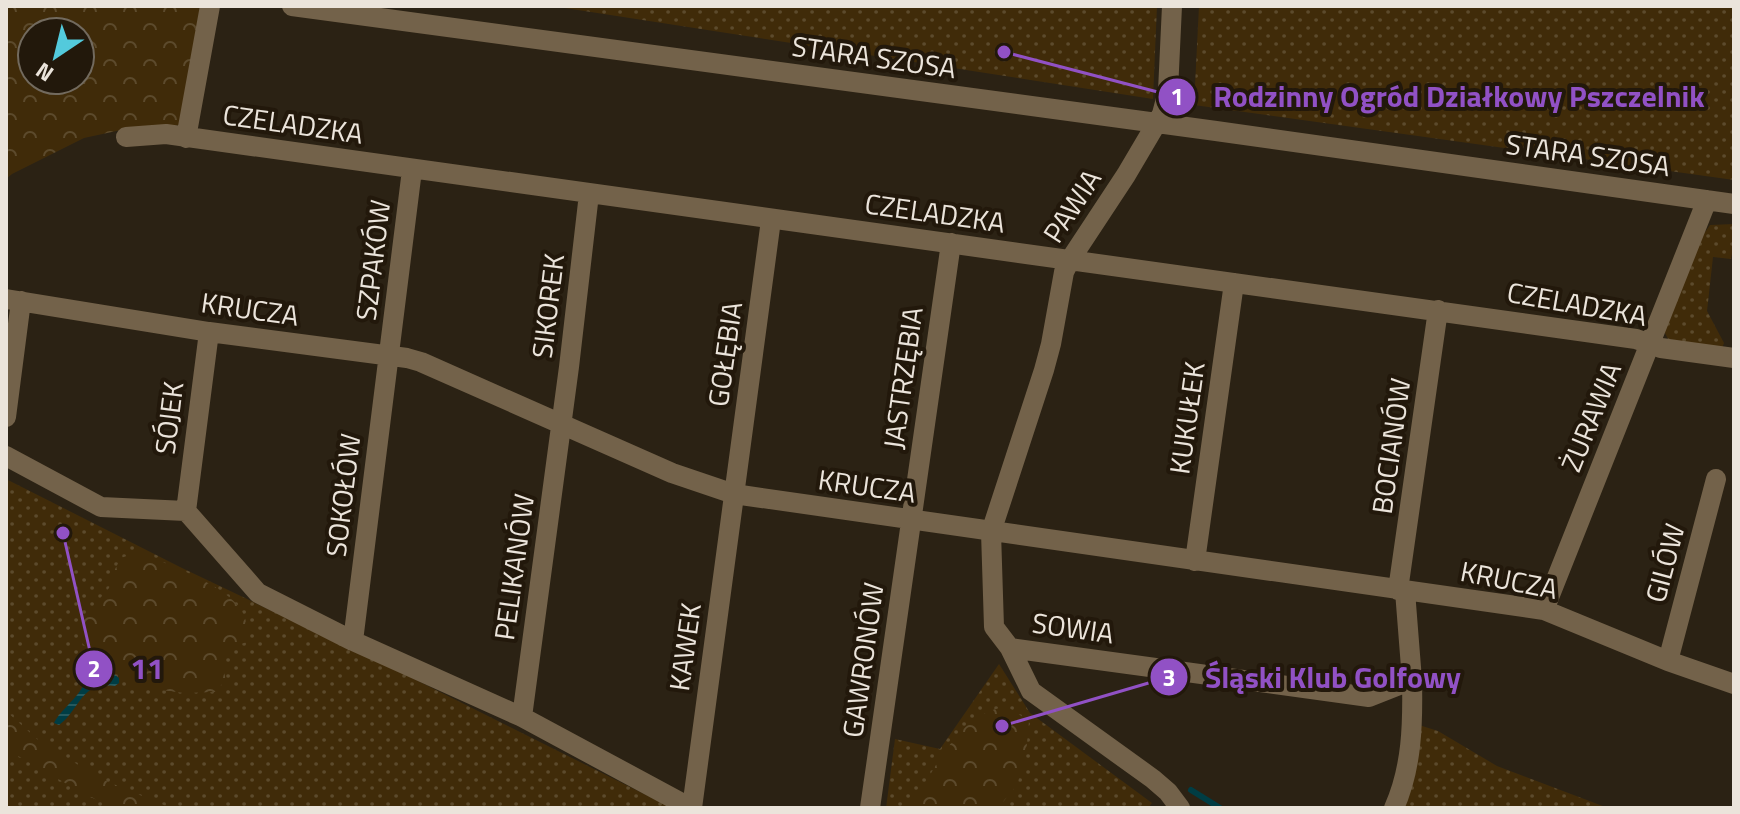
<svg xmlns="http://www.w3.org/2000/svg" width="1740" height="814" font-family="'Titillium Web',sans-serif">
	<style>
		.grass { fill: url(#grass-dots) }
		.forest { fill: url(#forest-crowns); fill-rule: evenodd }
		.water { fill: url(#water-rules) }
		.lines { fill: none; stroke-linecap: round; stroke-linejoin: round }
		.stream { stroke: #003d44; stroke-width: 6 }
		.street { stroke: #73624a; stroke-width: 20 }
		.labels { text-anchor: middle; stroke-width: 8; stroke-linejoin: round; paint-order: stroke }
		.street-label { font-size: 28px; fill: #ebe4db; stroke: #22180b }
		.leader { fill: none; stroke: #9151c5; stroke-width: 3 }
		.callout-dot { fill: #9151c5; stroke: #22180b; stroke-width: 3 }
		.mark-label { font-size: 24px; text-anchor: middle; font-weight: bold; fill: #fff }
		.callout-label { font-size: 30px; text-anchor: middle; font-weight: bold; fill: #9151c5; stroke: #22180b; stroke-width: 8; stroke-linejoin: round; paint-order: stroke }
	</style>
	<defs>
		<pattern id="grass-dots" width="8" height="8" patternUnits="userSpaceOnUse" patternTransform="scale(2)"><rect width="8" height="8" fill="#402b09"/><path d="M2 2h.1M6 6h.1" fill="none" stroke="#5c4a2c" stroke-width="1.8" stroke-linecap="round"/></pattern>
		<pattern id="forest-crowns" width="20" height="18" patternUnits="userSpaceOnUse" patternTransform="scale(2)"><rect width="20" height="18" fill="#402b09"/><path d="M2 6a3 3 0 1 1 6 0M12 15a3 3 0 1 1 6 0" fill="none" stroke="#5c4a2c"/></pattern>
		<pattern id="water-rules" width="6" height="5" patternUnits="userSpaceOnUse" patternTransform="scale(2)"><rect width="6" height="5" fill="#003d44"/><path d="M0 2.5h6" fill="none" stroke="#25595e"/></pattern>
	</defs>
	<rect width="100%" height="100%" fill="#2b2214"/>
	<!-- grass -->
	<path class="grass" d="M 552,6 L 1157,6 L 1153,99 Z
		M 1199,6 L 1734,6 L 1734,180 L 1194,105 Z
		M 1734,224 L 1734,244 L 1731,259 L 1713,257 L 1707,311 L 1724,343 L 1722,348 L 1668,339 L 1664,331 L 1703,235 L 1710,225 Z
		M 6,479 L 182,568 L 408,676 L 672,808 L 6,808 Z
		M 999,664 L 1030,713 L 1152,803 L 1148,808 L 886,808 L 895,739 L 940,749 Z
		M 1419,725 L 1438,731 L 1497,766 L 1608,808 L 1402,808 Z"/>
	<!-- forest -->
	<path class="forest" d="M 6,6 L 200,6 L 181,125 L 121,130 L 84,138 L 12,174 L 6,179 ZM 32,32 L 80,32 L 80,80 L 32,80 Z
		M 138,552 C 164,563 221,583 238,606 C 247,616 248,629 247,642 L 231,647 L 222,664 L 226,680 L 215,692 L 184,693 L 138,687 L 107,667 L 82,643 L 82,619 L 109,588 L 114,571 L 121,558 Z
		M 1006,706 L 1029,721 L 1026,754 L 1017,785 L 998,808 L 911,808 C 930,776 952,728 988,712 C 994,709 1000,708 1006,706 Z
		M 6,711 L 37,739 L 99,778 L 171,808 L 115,808 L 86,795 L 6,749 Z"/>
	<!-- water -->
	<path class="water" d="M 85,653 L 90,654 L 119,678 L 119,683 L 115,686 C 81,680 80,710 59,725 L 54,723 C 63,706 86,693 87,673 C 87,666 84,660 85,653 Z"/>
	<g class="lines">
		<!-- stream -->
		<path class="stream" d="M 1191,790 L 1220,808"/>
		<!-- street -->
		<path class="street" d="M 292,6 L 1216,131 L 1734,204
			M 1172,6 L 1168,91 L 1162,114 L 1126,175 L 1070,260 L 1064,272 L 1051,344 L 1044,370 L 991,532 L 994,627 L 1010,648 L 1031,691 L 1153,779 L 1168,792 L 1180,808
			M 126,137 L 166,134 L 1636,339 L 1661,348 L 1734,358
			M 186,138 L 210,6
			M 6,299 L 209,332 L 407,358 L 421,362 L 672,473 L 734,494 L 1544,610 L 1668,661 L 1734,684
			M 6,417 L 21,301
			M 6,456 L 101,507 L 186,511 L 258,593 L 353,641 L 522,717 L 691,808
			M 186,511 L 209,332
			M 1195,561 L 1234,283
			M 1398,590 L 1438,310
			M 1544,610 L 1707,200
			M 353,641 L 412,170
			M 1010,648 L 1369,697 L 1412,680 L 1405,591
			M 1668,661 L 1716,479
			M 522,717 L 569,367 L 589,194
			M 692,808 L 771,220
			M 870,808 L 951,243
			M 1394,808 C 1412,768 1413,724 1412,680"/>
	</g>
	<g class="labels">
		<!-- street labels -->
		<g class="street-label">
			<text transform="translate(874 57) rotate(8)" y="10">STARA SZOSA</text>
			<text transform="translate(293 124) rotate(8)" y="10">CZELADZKA</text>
			<text transform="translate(1588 155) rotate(8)" y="10">STARA SZOSA</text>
			<text transform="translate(1072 206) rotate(-57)" y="10">PAWIA</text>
			<text transform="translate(935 213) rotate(8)" y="10">CZELADZKA</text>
			<text transform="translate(373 260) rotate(-83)" y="10">SZPAKÓW</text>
			<text transform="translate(1577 304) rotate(10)" y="10">CZELADZKA</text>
			<text transform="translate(548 306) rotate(-83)" y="10">SIKOREK</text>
			<text transform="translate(250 309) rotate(8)" y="10">KRUCZA</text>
			<text transform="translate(725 354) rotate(-82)" y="10">GOŁĘBIA</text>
			<text transform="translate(903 378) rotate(-82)" y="10">JASTRZĘBIA</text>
			<text transform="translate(1591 417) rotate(-68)" y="10">ŻURAWIA</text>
			<text transform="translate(169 418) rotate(-83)" y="10">SÓJEK</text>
			<text transform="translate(1187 418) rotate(-82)" y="10">KUKUŁEK</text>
			<text transform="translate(1391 446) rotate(-82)" y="10">BOCIANÓW</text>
			<text transform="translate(867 486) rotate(8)" y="10">KRUCZA</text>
			<text transform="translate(343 495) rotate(-83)" y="10">SOKOŁÓW</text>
			<text transform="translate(1665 563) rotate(-75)" y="10">GILÓW</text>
			<text transform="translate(514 567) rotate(-82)" y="10">PELIKANÓW</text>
			<text transform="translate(1509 580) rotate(11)" y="10">KRUCZA</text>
			<text transform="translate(1073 628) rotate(8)" y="10">SOWIA</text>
			<text transform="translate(685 647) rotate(-82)" y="10">KAWEK</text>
			<text transform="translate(863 660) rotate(-82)" y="10">GAWRONÓW</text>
		</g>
	</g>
	<!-- callouts -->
	<path class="leader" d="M1004 52L1177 97M63 533L94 669M1002 726L1169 677"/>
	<g class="callout-dot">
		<circle cx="1004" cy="52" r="8"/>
		<circle cx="63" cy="533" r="8"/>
		<circle cx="1002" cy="726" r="8"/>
		<circle cx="1177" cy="97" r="20"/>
		<circle cx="94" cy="669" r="20"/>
		<circle cx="1169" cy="677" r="20"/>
	</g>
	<g class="mark-label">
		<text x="1177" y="105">1</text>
		<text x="94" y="677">2</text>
		<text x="1169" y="686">3</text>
	</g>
	<g class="callout-label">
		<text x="1459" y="107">Rodzinny Ogród Działkowy Pszczelnik</text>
		<text x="147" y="679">11</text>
		<text x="1333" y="688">Śląski Klub Golfowy</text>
	</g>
	<!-- border -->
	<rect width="1740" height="814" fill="none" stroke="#ebe4db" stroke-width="16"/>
	<!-- north arrow -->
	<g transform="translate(56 56) rotate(215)"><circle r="38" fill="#22180b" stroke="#726a5e" stroke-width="2"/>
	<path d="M0-6L14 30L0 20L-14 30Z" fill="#53cadc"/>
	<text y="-12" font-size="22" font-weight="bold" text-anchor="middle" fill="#ebe4db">N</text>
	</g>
</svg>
